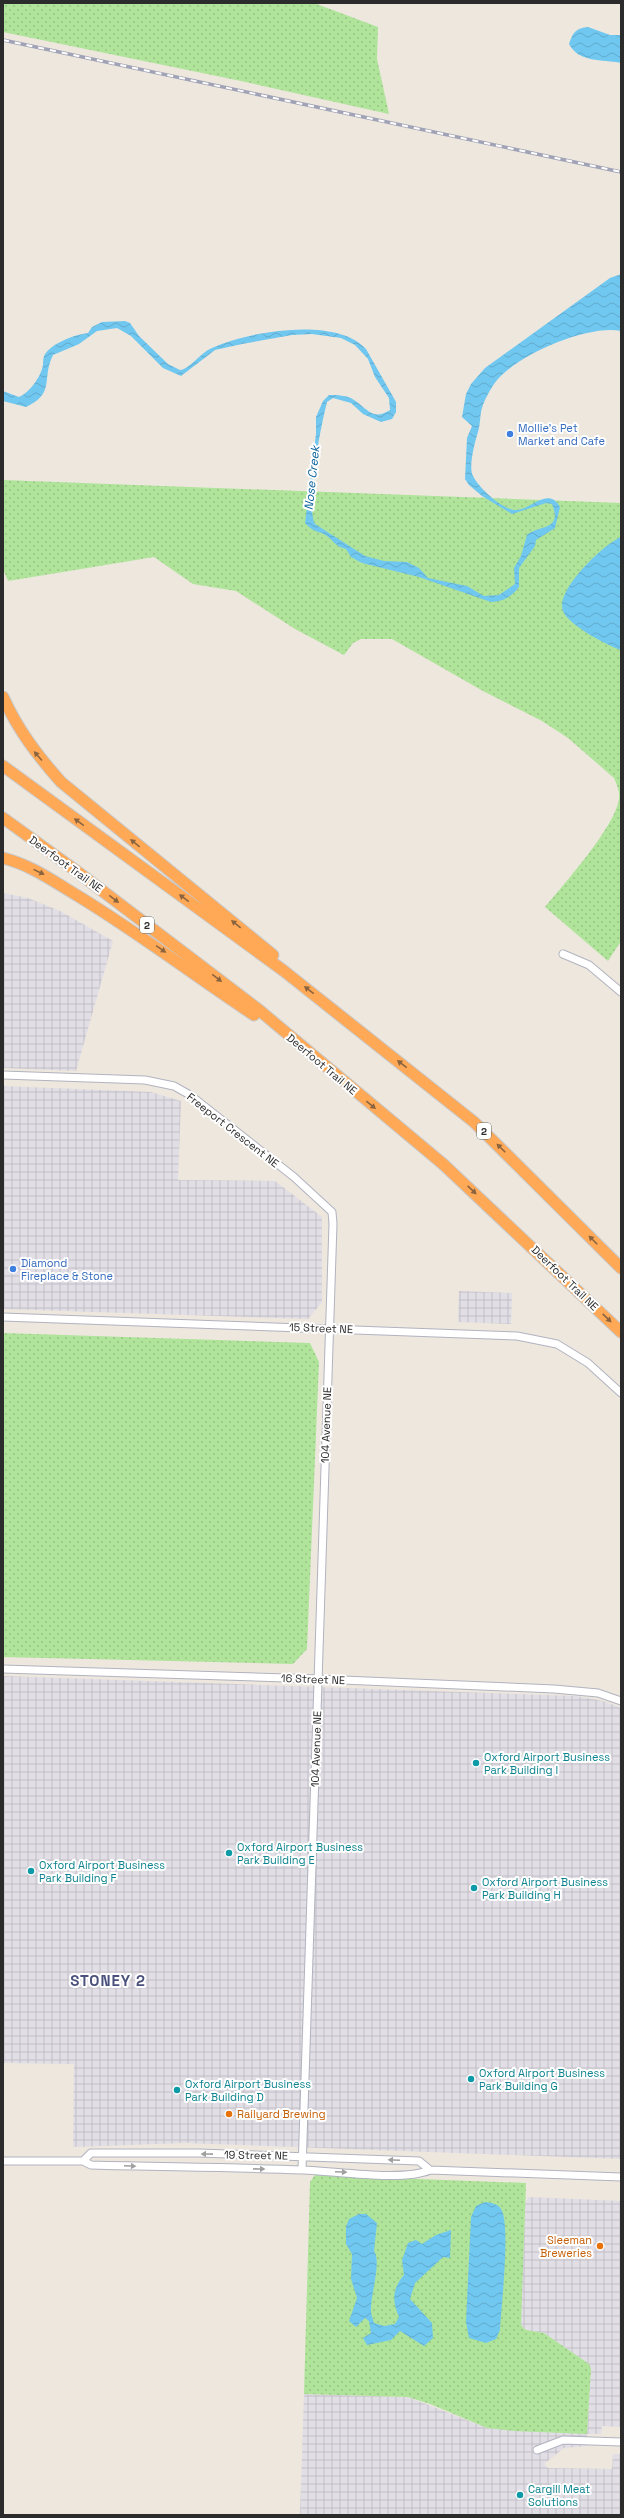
<svg xmlns="http://www.w3.org/2000/svg" width="624" height="2518" font-family="'Space Grotesk',sans-serif">
	<style>
		.industrial { fill: url(#industrial-grid) }
		.green { fill: url(#green-dots) }
		.water { fill: url(#water-waves) }
		.lines { fill: none; stroke-linecap: round; stroke-linejoin: round }
		.minor-casing { stroke: #b1b3bf; stroke-width: 9 }
		.highway-casing { stroke: #c8c8c8; stroke-width: 13 }
		.minor { stroke: #fff; stroke-width: 7 }
		.highway { stroke: #ffa957; stroke-width: 11 }
		.rail-casing { stroke: #a0a2b6; stroke-width: 3.5 }
		.rail { stroke: #fff; stroke-width: 2; stroke-dasharray: 6; stroke-linecap: butt }
		.oneway { fill: #8a643f }
		.oneway2 { fill: #a0a0a0 }
		.shop-dot { fill: #3f7fe0; stroke: #fff; stroke-width: 1.5 }
		.culture-dot { fill: #0f9aa8; stroke: #fff; stroke-width: 1.5 }
		.food-dot { fill: #e8710a; stroke: #fff; stroke-width: 1.5 }
		.labels { text-anchor: middle; stroke-width: 4; stroke-linejoin: round; paint-order: stroke }
		.shield { fill: #fff; stroke: #6b6b6b; stroke-width: 1 }
		.shield-label { font-size: 10px; font-weight: bold; fill: #2b2b2b }
		.shop-label { font-size: 11px; fill: #366cbe; stroke: #fff; text-anchor: start }
		.street-label { font-size: 11px; fill: #2b2b2b; stroke: #fff }
		.culture-label { font-size: 11px; fill: #0d838f; stroke: #fff; text-anchor: start }
		.food-label { font-size: 11px; fill: #c56008; stroke: #fff; text-anchor: start }
		.water-label { font-size: 12px; font-style: italic; fill: #0d649e; stroke: #fff }
		.district-label { font-size: 15px; font-weight: bold; letter-spacing: 1px; fill: #4b517d; stroke: #fff }
	</style>
	<defs>
		<pattern id="industrial-grid" width="8" height="8" patternUnits="userSpaceOnUse"><rect width="8" height="8" fill="#e1dee6"/><path d="M0 4h8M4 0v8" fill="none" stroke="#c1bfc5"/></pattern>
		<pattern id="green-dots" width="8" height="8" patternUnits="userSpaceOnUse"><rect width="8" height="8" fill="#afe49a"/><path d="M2 2h.1M6 6h.1" fill="none" stroke="#97c485" stroke-width="1.8" stroke-linecap="round"/></pattern>
		<pattern id="water-waves" width="16" height="10" patternUnits="userSpaceOnUse"><rect width="16" height="10" fill="#70c7ef"/><path d="M0 5q4-4 8 0t8 0" fill="none" stroke="#61abcd"/></pattern>
	</defs>
	<rect width="100%" height="100%" fill="#ede7de"/>
	<!-- industrial -->
	<path class="industrial" d="M 3,893 L 28,898 L 60,911 L 113,941 L 76,1071 L 3,1068 Z
		M 3,1086 L 151,1092 L 181,1101 L 178,1180 L 275,1181 L 322,1217 L 322,1302 L 308,1319 L 3,1309 Z
		M 459,1291 L 512,1293 L 511,1324 L 458,1322 Z
		M 3,1676 L 576,1696 L 603,1701 L 621,1708 L 621,2159 L 185,2143 L 73,2147 L 74,2064 L 3,2063 Z
		M 529,2197 L 621,2201 L 621,2427 L 602,2426 L 601,2434 L 587,2434 L 587,2446 L 564,2448 L 544,2464 L 548,2468 L 612,2469 L 613,2454 L 621,2454 L 621,2515 L 300,2515 L 304,2394 L 408,2397 L 487,2428 L 587,2434 L 591,2369 L 589,2364 L 544,2333 L 526,2330 L 521,2325 L 525,2202 Z"/>
	<!-- green -->
	<path class="green" d="M 3,3 L 314,3 L 378,27 L 377,59 L 389,114 L 241,81 L 3,32 Z
		M 3,480 L 621,503 L 621,941 L 608,961 L 545,907 C 564,884 615,827 619,799 C 620,792 617,785 614,778 L 568,738 L 542,721 L 483,691 L 392,639 L 361,639 L 353,643 L 344,655 L 295,629 L 236,591 L 193,584 L 154,557 L 8,581 L 3,569 Z
		M 3,1333 L 310,1343 L 319,1362 L 307,1649 L 293,1664 L 3,1657 Z
		M 315,2175 L 526,2183 L 521,2325 L 526,2330 L 544,2333 L 589,2364 L 591,2369 L 587,2434 L 514,2431 L 487,2428 L 430,2404 L 408,2397 L 304,2394 L 310,2182 Z"/>
	<!-- water -->
	<path class="water" d="M 588,27 L 610,35 L 621,35 L 621,63 C 602,59 579,63 569,44 C 573,32 576,28 588,27 Z
		M 621,274 L 621,331 C 588,324 513,356 494,384 C 489,392 483,402 481,412 C 480,418 480,425 478,432 C 475,441 468,468 473,476 C 479,488 503,511 517,510 C 531,509 549,486 560,507 L 555,528 L 536,540 L 535,546 L 519,568 L 519,587 C 511,597 504,601 491,602 L 419,577 L 362,563 L 351,557 L 346,549 C 336,547 335,542 327,536 C 319,530 315,534 305,523 L 316,434 L 316,417 L 323,401 L 329,395 C 337,395 347,395 354,400 C 368,409 372,421 390,410 L 389,398 L 375,377 L 368,359 L 355,345 L 341,338 L 312,334 L 292,335 L 242,344 L 215,350 L 181,376 L 163,368 L 131,336 L 117,328 L 97,331 L 79,344 L 53,355 C 41,379 56,393 26,407 L 3,401 L 3,391 L 19,397 C 29,393 41,377 43,365 C 43,362 43,360 44,356 C 51,343 74,335 88,333 L 92,327 L 102,322 L 125,321 L 130,323 L 139,336 L 168,364 L 180,370 C 190,369 201,352 212,348 C 248,331 337,316 366,349 L 396,402 L 396,412 L 392,419 L 381,422 L 363,414 L 351,403 L 333,398 L 327,402 C 321,425 305,505 315,524 L 365,556 L 384,561 L 407,562 L 419,568 L 428,578 L 467,586 L 484,596 L 499,595 L 515,584 L 514,568 L 521,556 L 527,535 C 539,525 563,531 552,504 L 546,503 L 512,514 L 482,496 L 469,485 L 465,479 L 467,438 L 472,426 L 462,417 L 466,394 L 471,384 L 485,368 L 610,278 Z
		M 621,537 L 621,650 C 608,646 567,624 563,611 C 555,590 604,544 621,537 Z
		M 485,2202 C 491,2203 497,2203 501,2209 C 511,2224 501,2308 500,2330 L 496,2339 L 486,2343 L 469,2338 L 466,2322 L 471,2217 L 476,2206 Z
		M 359,2214 L 366,2214 L 377,2223 L 374,2251 C 382,2262 370,2296 371,2311 C 371,2315 373,2319 374,2323 L 384,2326 L 395,2324 L 399,2317 C 392,2301 392,2289 404,2275 L 402,2260 L 408,2243 L 416,2240 L 422,2244 L 436,2235 L 451,2230 L 450,2258 L 443,2257 L 415,2283 L 410,2299 L 432,2323 L 433,2338 L 424,2346 L 400,2331 L 391,2340 L 367,2345 L 363,2338 L 371,2333 L 369,2321 L 365,2318 L 356,2327 L 349,2321 L 357,2298 L 351,2279 L 352,2254 L 346,2244 L 346,2227 L 349,2219 Z"/>
	<g class="lines">
		<defs>
			<path id="minor" d="M 563,954 L 589,965 L 621,992
				M 3,1075 L 145,1080 L 174,1086 L 190,1095 L 294,1177 L 332,1212 L 333,1224 L 302,2170
				M 3,1317 L 517,1336 L 557,1344 L 588,1363 L 621,1393
				M 3,1669 L 319,1679 L 554,1689 L 598,1693 L 621,1701
				M 3,2161 L 83,2161 L 91,2165 C 161,2167 233,2167 303,2170 C 336,2171 402,2182 430,2170 L 621,2177
				M 83,2161 L 91,2153 L 199,2153 L 419,2161 L 430,2170
				M 537,2450 L 563,2440 L 621,2442"/>
			<path id="highway" d="M 3,697 C 18,730 37,755 61,782 L 273,955
				M 3,766 L 284,971 L 474,1122 L 621,1268
				M 3,818 L 75,870 L 259,1010 L 443,1164 L 621,1332
				M 3,858 C 31,865 53,881 78,896 C 139,933 195,976 254,1015"/>
		</defs>
		<!-- minor casing -->
		<use href="#minor" class="minor-casing"/>
		<!-- highway casing -->
		<use href="#highway" class="highway-casing"/>
		<!-- minor -->
		<use href="#minor" class="minor"/>
		<!-- highway -->
		<use href="#highway" class="highway"/>
		<defs>
			<path id="rail" d="M 3,40 L 621,172"/>
		</defs>
		<!-- rail casing -->
		<use href="#rail" class="rail-casing"/>
		<!-- rail -->
		<use href="#rail" class="rail"/>
	</g>
	<!-- one-way arrows -->
	<defs><path id="oneway-solid" d="M-6-.8H1V-3.2L6.5 0L1 3.2V.8H-6Z"/></defs>
	<g class="oneway">
		<use href="#oneway-solid" transform="translate(38 756) rotate(-131)"/>
		<use href="#oneway-solid" transform="translate(79 822) rotate(-144)"/>
		<use href="#oneway-solid" transform="translate(135 843) rotate(-141)"/>
		<use href="#oneway-solid" transform="translate(39 872) rotate(26)"/>
		<use href="#oneway-solid" transform="translate(184 898) rotate(-144)"/>
		<use href="#oneway-solid" transform="translate(114 899) rotate(37)"/>
		<use href="#oneway-solid" transform="translate(236 924) rotate(-141)"/>
		<use href="#oneway-solid" transform="translate(161 949) rotate(35)"/>
		<use href="#oneway-solid" transform="translate(217 978) rotate(37)"/>
		<use href="#oneway-solid" transform="translate(309 990) rotate(-142)"/>
		<use href="#oneway-solid" transform="translate(402 1064) rotate(-142)"/>
		<use href="#oneway-solid" transform="translate(371 1105) rotate(39)"/>
		<use href="#oneway-solid" transform="translate(501 1148) rotate(-135)"/>
		<use href="#oneway-solid" transform="translate(472 1190) rotate(43)"/>
		<use href="#oneway-solid" transform="translate(593 1240) rotate(-135)"/>
		<use href="#oneway-solid" transform="translate(607 1318) rotate(44)"/>
	</g>
	<g class="oneway2">
		<use href="#oneway-solid" transform="translate(207 2154) rotate(-179)"/>
		<use href="#oneway-solid" transform="translate(394 2160) rotate(-178)"/>
		<use href="#oneway-solid" transform="translate(130 2166) rotate(2)"/>
		<use href="#oneway-solid" transform="translate(259 2169) rotate(1)"/>
		<use href="#oneway-solid" transform="translate(341 2172) rotate(3)"/>
	</g>
	<!-- markers -->
	<g class="shop-dot">
		<circle cx="510" cy="434" r="4"/>
		<circle cx="13" cy="1269" r="4"/>
	</g>
	<g class="culture-dot">
		<circle cx="476" cy="1763" r="4"/>
		<circle cx="229" cy="1853" r="4"/>
		<circle cx="31" cy="1871" r="4"/>
		<circle cx="474" cy="1888" r="4"/>
		<circle cx="471" cy="2079" r="4"/>
		<circle cx="177" cy="2090" r="4"/>
		<circle cx="520" cy="2495" r="4"/>
	</g>
	<g class="food-dot">
		<circle cx="229" cy="2114" r="4"/>
		<circle cx="600" cy="2246" r="4"/>
	</g>
	<g class="labels">
		<!-- shield labels -->
		<g class="shield">
			<rect x="140" y="917" width="14" height="16" rx="3"/>
			<rect x="477" y="1123" width="14" height="16" rx="3"/>
		</g>
		<g class="shield-label">
			<text x="147" y="929">2</text>
			<text x="484" y="1135">2</text>
		</g>
		<!-- shop labels -->
		<g class="shop-label">
			<text x="518" y="432">Mollie's Pet<tspan x="518" dy="13">Market and Cafe</tspan></text>
			<text x="21" y="1267">Diamond<tspan x="21" dy="13">Fireplace &amp; Stone</tspan></text>
		</g>
		<!-- street labels -->
		<g class="street-label">
			<text transform="translate(66 864) rotate(36)" y="4">Deerfoot Trail NE</text>
			<text transform="translate(322 1064) rotate(40)" y="4">Deerfoot Trail NE</text>
			<text transform="translate(233 1130) rotate(38)" y="4">Freeport Crescent NE</text>
			<text transform="translate(565 1278) rotate(44)" y="4">Deerfoot Trail NE</text>
			<text transform="translate(321 1328) rotate(2)" y="4">15 Street NE</text>
			<text transform="translate(326 1425) rotate(-88)" y="4">104 Avenue NE</text>
			<text transform="translate(313 1679) rotate(2)" y="4">16 Street NE</text>
			<text transform="translate(316 1749) rotate(-88)" y="4">104 Avenue NE</text>
			<text transform="translate(256 2155) rotate(1)" y="4">19 Street NE</text>
		</g>
		<!-- culture labels -->
		<g class="culture-label">
			<text x="484" y="1761">Oxford Airport Business<tspan x="484" dy="13">Park Building I</tspan></text>
			<text x="237" y="1851">Oxford Airport Business<tspan x="237" dy="13">Park Building E</tspan></text>
			<text x="39" y="1869">Oxford Airport Business<tspan x="39" dy="13">Park Building F</tspan></text>
			<text x="482" y="1886">Oxford Airport Business<tspan x="482" dy="13">Park Building H</tspan></text>
			<text x="479" y="2077">Oxford Airport Business<tspan x="479" dy="13">Park Building G</tspan></text>
			<text x="185" y="2088">Oxford Airport Business<tspan x="185" dy="13">Park Building D</tspan></text>
			<text x="528" y="2493">Cargill Meat<tspan x="528" dy="13">Solutions</tspan></text>
		</g>
		<!-- food labels -->
		<g class="food-label">
			<text x="237" y="2118">Railyard Brewing</text>
			<text x="592" y="2244" text-anchor="end">Sleeman<tspan x="592" dy="13">Breweries</tspan></text>
		</g>
		<!-- water labels -->
		<g class="water-label">
			<text transform="translate(312 478) rotate(-84)" y="4">Nose Creek</text>
		</g>
		<!-- district labels -->
		<g class="district-label">
			<text x="108" y="1986">STONEY 2</text>
		</g>
	</g>
	<!-- border -->
	<rect width="624" height="2518" fill="none" stroke="#2b2b2b" stroke-width="8"/>
</svg>
